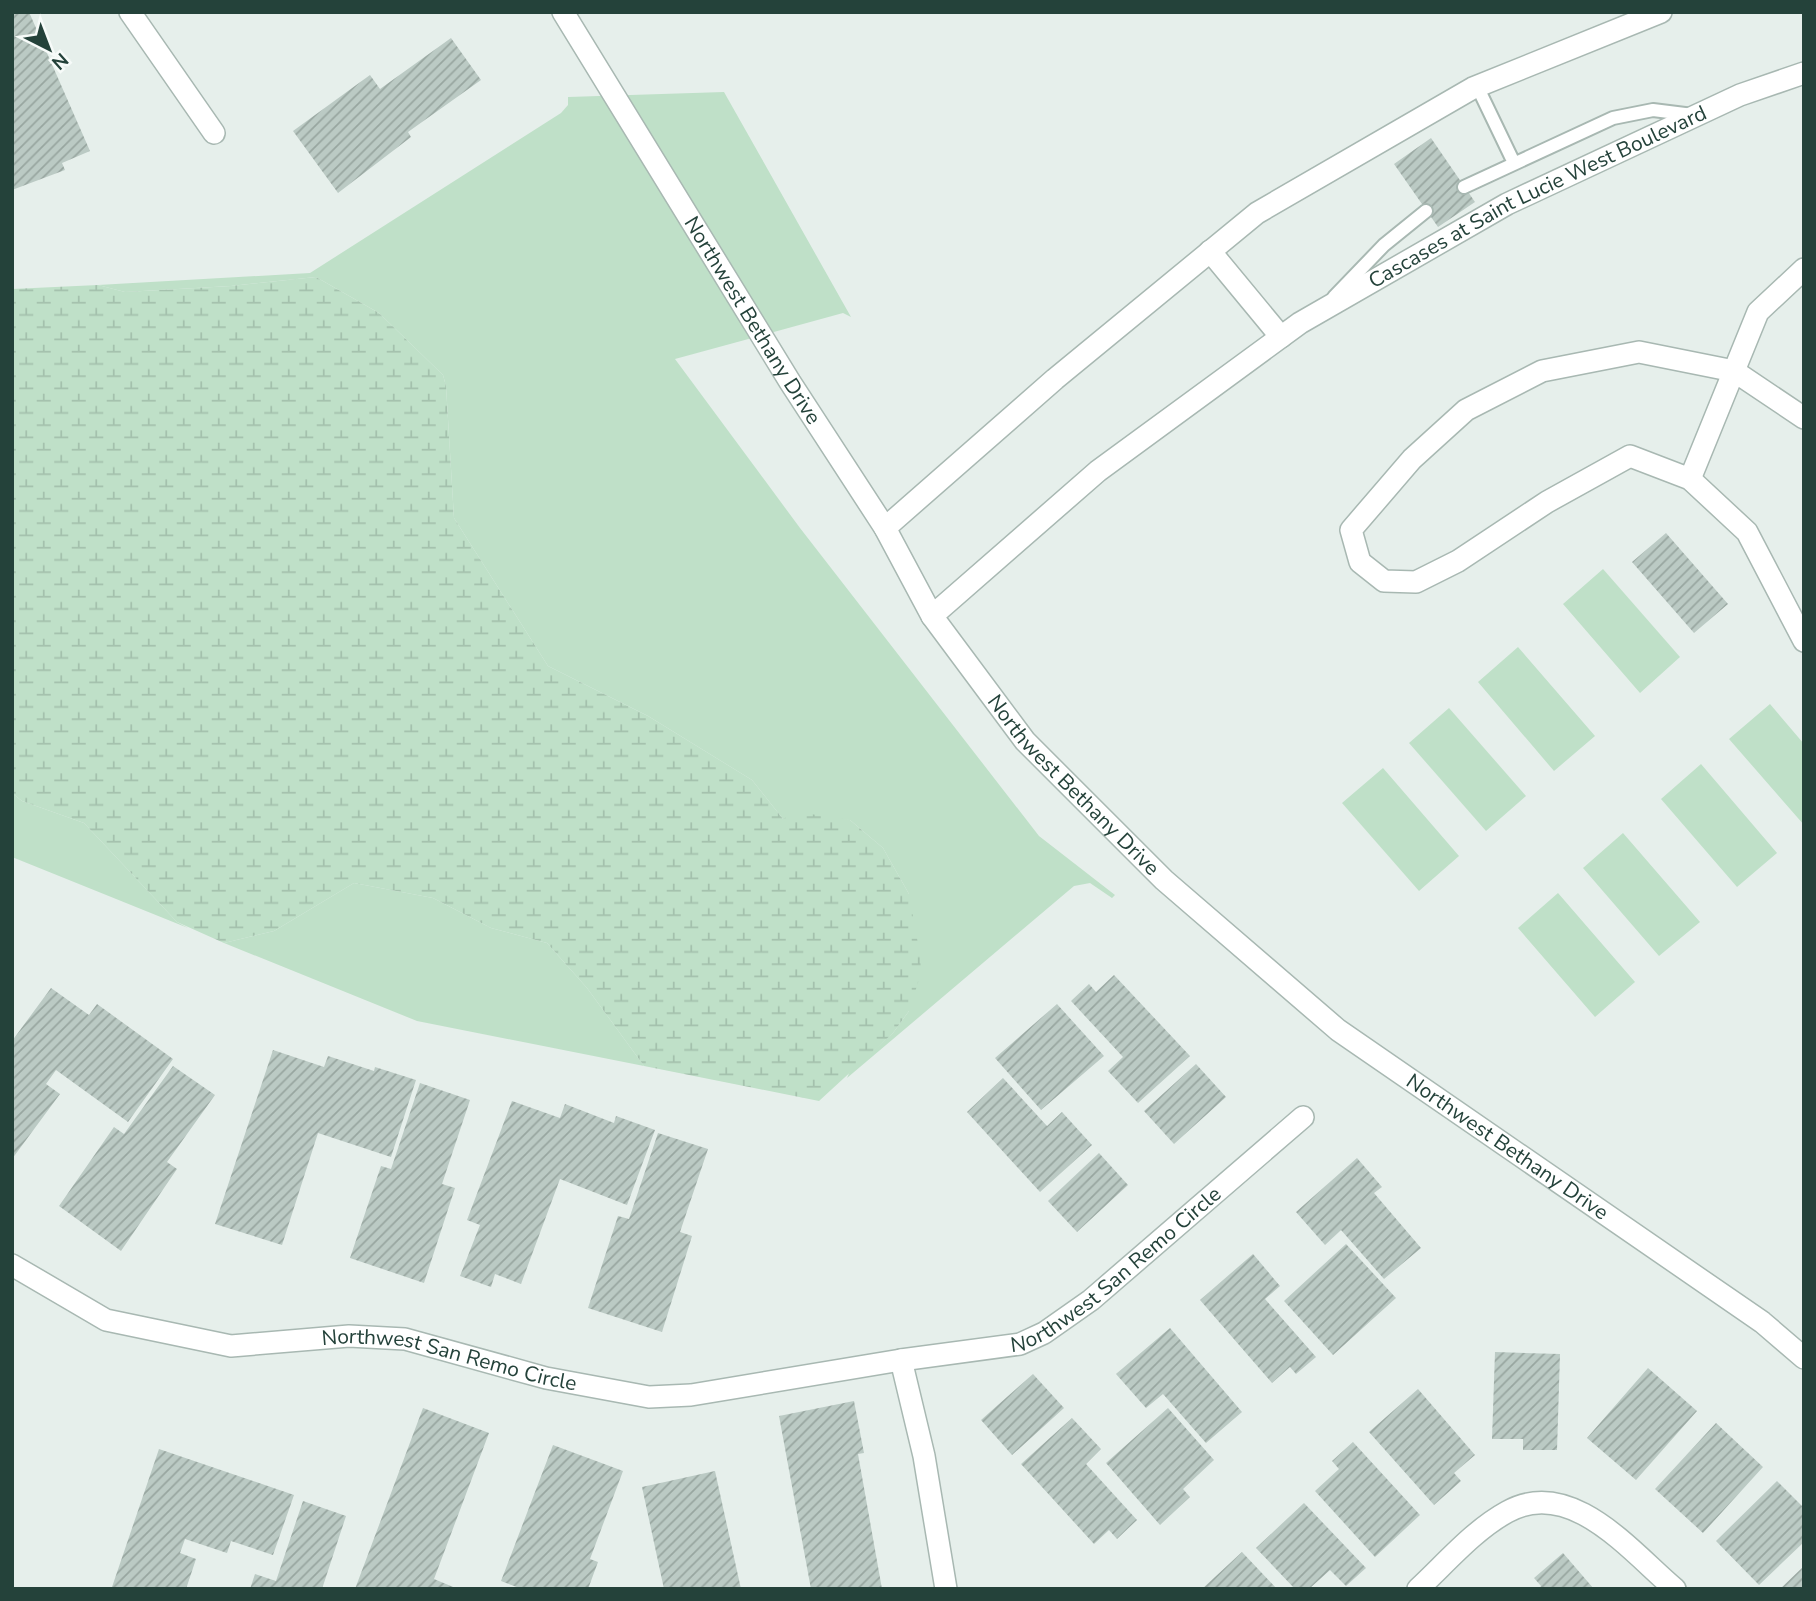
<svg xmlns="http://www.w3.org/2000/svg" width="1816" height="1601" font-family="'Nunito Sans',sans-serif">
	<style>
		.grass { fill: #bfe0c8 }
		.wetland { fill: url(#wetland-marsh) }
		.building { fill: url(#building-hatch) }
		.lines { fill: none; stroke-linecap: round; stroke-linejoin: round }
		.service-casing { stroke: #a8b8b2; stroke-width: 16 }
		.minor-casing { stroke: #a8b8b2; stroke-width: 24 }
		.service { stroke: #fff; stroke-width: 12 }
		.minor { stroke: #fff; stroke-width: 21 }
		.labels { text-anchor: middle; stroke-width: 6; stroke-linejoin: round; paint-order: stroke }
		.street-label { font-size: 21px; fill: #24423a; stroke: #f7fbf9 }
	</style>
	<defs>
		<pattern id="wetland-marsh" width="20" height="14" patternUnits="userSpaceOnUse" patternTransform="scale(1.75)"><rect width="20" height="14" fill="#bfe0c8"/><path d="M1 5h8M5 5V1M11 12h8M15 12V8" fill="none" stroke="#a4c1ad"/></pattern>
		<pattern id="building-hatch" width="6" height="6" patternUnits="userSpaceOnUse" patternTransform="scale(1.75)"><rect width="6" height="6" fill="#bbcac4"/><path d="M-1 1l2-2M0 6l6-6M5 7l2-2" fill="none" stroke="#98a6a0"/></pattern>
	</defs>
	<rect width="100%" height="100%" fill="#e6efeb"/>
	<!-- grass -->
	<path class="grass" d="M 724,92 L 851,317 L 843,313 L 675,359 L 800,528 L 1039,836 L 1115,895 L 1112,898 L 1090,883 L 1074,886 L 847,1078 L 850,1071 L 893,1033 L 909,1011 L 909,894 L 883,848 L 850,820 L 783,819 L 752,780 L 648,716 L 548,666 L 454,518 L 446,386 L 443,375 L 379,313 L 316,277 L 231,286 L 125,292 L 98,285 L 310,273 L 561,113 L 568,105 L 568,97 Z
		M 1603,569 L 1680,657 L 1640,693 L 1563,604 Z
		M 1518,647 L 1595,736 L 1554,771 L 1478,682 Z
		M 1770,704 L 1804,744 L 1804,825 L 1729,739 Z
		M 1449,708 L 1526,796 L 1486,831 L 1409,743 Z
		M 1701,764 L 1777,853 L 1737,887 L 1661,799 Z
		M 1383,768 L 1459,856 L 1419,891 L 1342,803 Z
		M 12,793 L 22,801 L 84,823 L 177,922 L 188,928 L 12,857 Z
		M 1623,833 L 1700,922 L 1659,956 L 1583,868 Z
		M 354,883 L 433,898 L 491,928 L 547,943 L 587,988 L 644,1066 L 417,1021 L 224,943 L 274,931 Z
		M 1558,893 L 1635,982 L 1595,1017 L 1518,928 Z"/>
	<!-- wetland -->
	<path class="wetland" d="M 316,277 L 379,313 L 443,375 L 446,386 L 454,518 L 548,666 L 648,716 L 752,780 L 783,819 L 797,812 L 850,820 L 883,848 L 909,894 L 920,955 L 921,973 L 909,1011 L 893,1033 L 819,1101 L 644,1066 L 587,988 L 547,943 L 491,928 L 433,898 L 354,883 L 274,931 L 224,943 L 177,922 L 84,823 L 22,801 L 12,793 L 12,289 L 98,285 L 125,292 L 231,286 Z"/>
	<!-- building -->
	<path class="building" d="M 12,12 L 29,12 L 90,151 L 62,163 L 65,170 L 12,190 Z
		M 451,38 L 481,80 L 408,132 L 411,137 L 338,193 L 293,131 L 370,75 L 380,89 Z
		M 1431,138 L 1475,202 L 1438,227 L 1394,164 Z
		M 1666,533 L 1728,604 L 1694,633 L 1632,562 Z
		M 1114,975 L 1190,1056 L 1138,1103 L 1108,1071 L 1123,1057 L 1071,1001 L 1089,984 L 1096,992 Z
		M 51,988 L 89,1015 L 97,1004 L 173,1059 L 128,1122 L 56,1070 L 46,1084 L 60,1094 L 12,1159 L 12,1041 Z
		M 1057,1004 L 1104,1056 L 1041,1110 L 995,1058 Z
		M 273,1050 L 324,1067 L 328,1056 L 374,1071 L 375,1067 L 416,1080 L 391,1157 L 318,1133 L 282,1245 L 215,1224 Z
		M 1196,1064 L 1226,1097 L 1174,1144 L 1144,1111 Z
		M 173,1066 L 215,1095 L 167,1162 L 177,1169 L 121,1251 L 59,1206 L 114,1127 L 124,1134 Z
		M 1003,1078 L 1047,1126 L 1062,1112 L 1092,1145 L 1040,1192 L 967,1112 Z
		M 420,1083 L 470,1100 L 442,1184 L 455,1188 L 424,1283 L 350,1258 L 381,1166 L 391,1169 Z
		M 512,1101 L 560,1118 L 565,1104 L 614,1123 L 616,1116 L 655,1130 L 627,1205 L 560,1179 L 521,1284 L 495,1274 L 491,1287 L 460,1276 L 480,1225 L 467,1220 Z
		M 658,1133 L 708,1149 L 680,1232 L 692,1236 L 662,1332 L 588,1308 L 618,1216 L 629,1219 Z
		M 1099,1153 L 1128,1185 L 1077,1232 L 1048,1201 Z
		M 1357,1158 L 1382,1187 L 1374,1193 L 1421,1248 L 1384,1279 L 1341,1230 L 1325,1245 L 1296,1212 Z
		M 1346,1244 L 1396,1298 L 1333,1355 L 1284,1301 Z
		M 1253,1254 L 1280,1286 L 1265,1299 L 1316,1357 L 1296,1374 L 1290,1367 L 1272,1383 L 1200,1300 Z
		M 1170,1328 L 1242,1412 L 1206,1443 L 1163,1394 L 1146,1408 L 1116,1374 Z
		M 1495,1352 L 1560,1354 L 1557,1450 L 1523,1450 L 1523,1439 L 1492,1439 Z
		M 1648,1368 L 1697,1411 L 1636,1480 L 1587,1438 Z
		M 1033,1374 L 1064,1408 L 1012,1455 L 981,1420 Z
		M 1418,1389 L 1475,1455 L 1454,1473 L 1461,1481 L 1434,1505 L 1369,1432 Z
		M 854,1401 L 864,1453 L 858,1454 L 882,1589 L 811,1589 L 779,1416 Z
		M 423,1408 L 489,1433 L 434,1579 L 458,1589 L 355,1589 Z
		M 1168,1408 L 1214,1460 L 1183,1489 L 1190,1497 L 1160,1525 L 1106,1463 Z
		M 1072,1418 L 1101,1449 L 1086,1464 L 1137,1520 L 1117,1539 L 1109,1530 L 1094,1544 L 1021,1464 Z
		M 1716,1423 L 1763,1467 L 1703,1533 L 1655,1489 Z
		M 1353,1442 L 1420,1515 L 1375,1557 L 1315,1491 L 1339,1469 L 1332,1461 Z
		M 553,1445 L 623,1471 L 590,1559 L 598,1562 L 588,1589 L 522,1589 L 501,1581 Z
		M 159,1449 L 294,1495 L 273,1555 L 231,1541 L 227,1553 L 185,1539 L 180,1553 L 196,1559 L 186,1589 L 112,1587 Z
		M 715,1471 L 741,1589 L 664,1589 L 642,1487 Z
		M 1777,1481 L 1804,1508 L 1804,1542 L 1759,1585 L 1716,1541 Z
		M 303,1501 L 346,1516 L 322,1589 L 250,1589 L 255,1574 L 276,1581 Z
		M 1304,1503 L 1366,1568 L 1346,1586 L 1330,1570 L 1309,1589 L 1295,1589 L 1256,1548 Z
		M 1242,1552 L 1277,1589 L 1202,1589 Z
		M 1563,1553 L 1594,1589 L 1539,1589 L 1541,1586 L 1534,1578 Z
		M 1804,1566 L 1804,1589 L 1780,1589 Z"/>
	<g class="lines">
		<defs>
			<path id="service" d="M 1477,86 L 1514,163
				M 1464,187 L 1613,118 L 1653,110 L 1693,115
				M 1334,297 L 1384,245 L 1426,211"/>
			<g id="minor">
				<path d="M 130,12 L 214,133"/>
				<path id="s1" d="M 563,12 L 790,382 L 885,528 L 932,616 L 1025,741 L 1164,880 L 1338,1030 L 1762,1322 L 1804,1358"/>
				<path d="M 1210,251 L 1281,337"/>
				<path d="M 1804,418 L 1734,371 L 1639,352 L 1542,371 L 1466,410 L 1412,459 L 1351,530 L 1360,562 L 1384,581 L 1416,582 L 1458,561 L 1547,502 L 1630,456 L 1690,479 L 1747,532 L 1804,641"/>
				<path d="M 1690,479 L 1758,312 L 1804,269"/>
				<path d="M 885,528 L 1055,379 L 1257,213 L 1473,88 L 1661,12"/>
				<path id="s2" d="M 932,616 L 1098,471 L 1300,323 L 1507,204 L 1740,95 L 1804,73"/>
				<path id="s3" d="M 12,1265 L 106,1320 L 231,1346 L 349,1336 L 405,1339 L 546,1378 L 649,1397 L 691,1395 L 901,1360 L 1020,1344 L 1044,1333 L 1091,1300 L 1303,1117"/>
				<path d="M 901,1360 L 924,1456 L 946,1589"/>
				<path d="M 1418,1589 C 1446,1563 1474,1530 1507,1512 C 1571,1476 1631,1552 1675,1589"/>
			</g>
		</defs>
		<!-- service casing -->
		<use href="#service" class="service-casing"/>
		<!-- minor casing -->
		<use href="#minor" class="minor-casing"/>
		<!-- service -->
		<use href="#service" class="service"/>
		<!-- minor -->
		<use href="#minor" class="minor"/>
	</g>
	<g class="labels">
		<!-- street labels -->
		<g class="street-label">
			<text dy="7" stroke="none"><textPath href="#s2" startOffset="740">Cascases at Saint Lucie West Boulevard</textPath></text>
			<text dy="7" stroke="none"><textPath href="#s1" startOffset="362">Northwest Bethany Drive</textPath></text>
			<text dy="7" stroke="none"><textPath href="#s1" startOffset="929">Northwest Bethany Drive</textPath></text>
			<text dy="7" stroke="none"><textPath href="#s1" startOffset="1496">Northwest Bethany Drive</textPath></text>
			<text dy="7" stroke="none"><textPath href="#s3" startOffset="1158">Northwest San Remo Circle</textPath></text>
			<text dy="7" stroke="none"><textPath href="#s3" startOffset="458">Northwest San Remo Circle</textPath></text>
		</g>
	</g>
	<!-- border -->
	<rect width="1816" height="1601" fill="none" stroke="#24423a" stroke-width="28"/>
	<!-- north arrow -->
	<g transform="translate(49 49) rotate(138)" stroke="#f7fbf9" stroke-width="5" paint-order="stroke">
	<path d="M0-5L12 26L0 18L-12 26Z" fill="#24423a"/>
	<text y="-10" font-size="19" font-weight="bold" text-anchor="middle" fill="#24423a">N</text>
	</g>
</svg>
